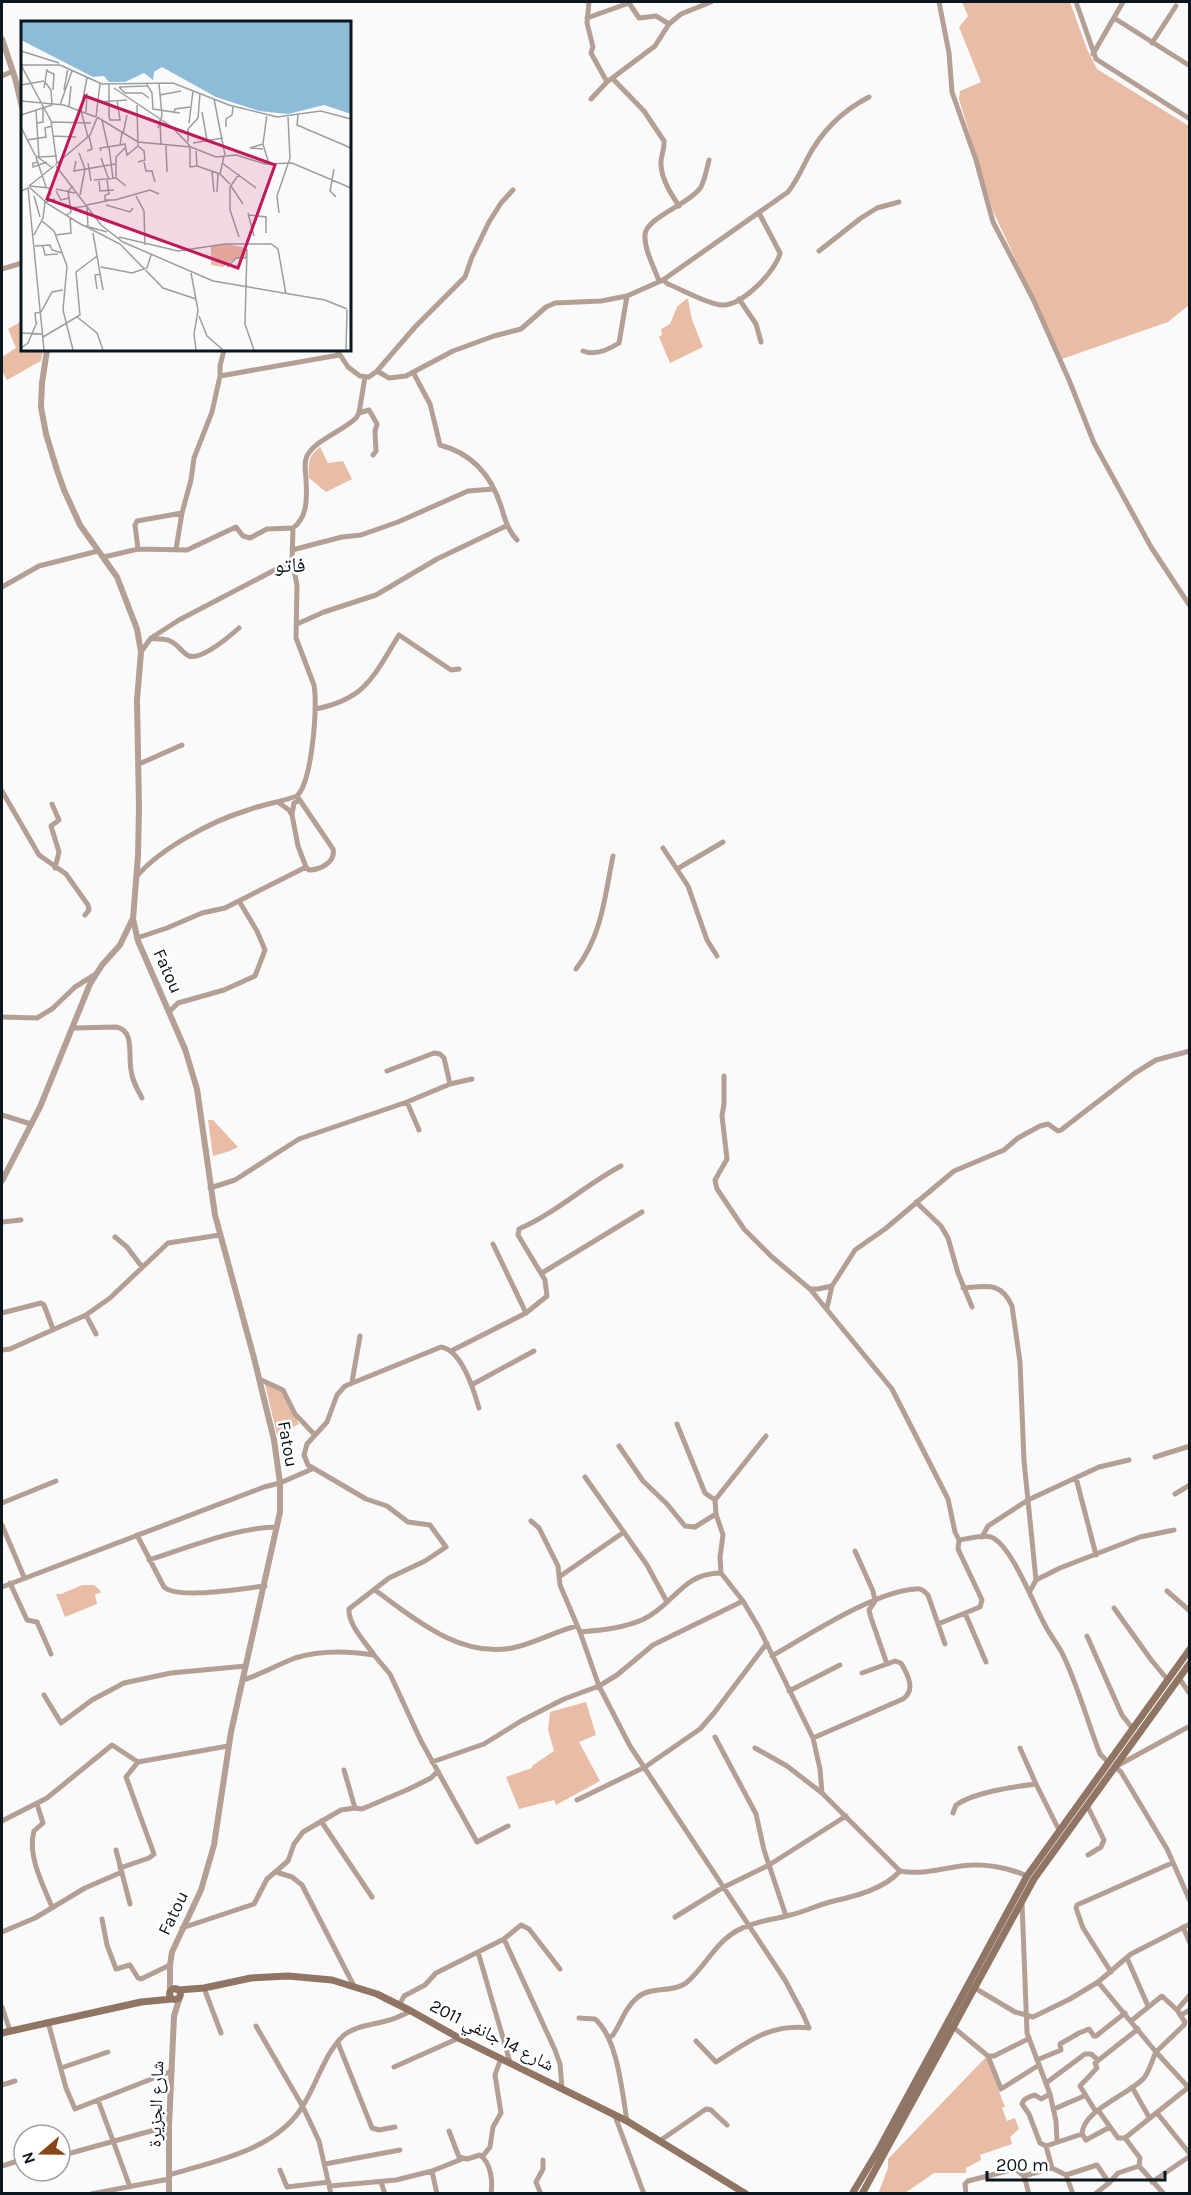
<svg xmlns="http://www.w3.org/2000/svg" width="1191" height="2195" font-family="Karla,'Noto Naskh Arabic',sans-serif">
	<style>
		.green { fill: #e9bda5 }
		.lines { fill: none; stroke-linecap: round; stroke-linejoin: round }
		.minor { stroke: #b39f94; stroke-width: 5 }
		.tertiary { stroke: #b39f94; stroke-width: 6 }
		.secondary { stroke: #907464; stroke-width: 7 }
		.labels { text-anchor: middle; stroke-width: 5; stroke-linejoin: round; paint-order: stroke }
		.street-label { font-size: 18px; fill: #0b171e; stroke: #fff }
		.quarter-label { font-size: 21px; fill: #0b171e; stroke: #fff }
		.inset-road { fill: none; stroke: #9a9fa2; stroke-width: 1.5 }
		.view { fill: #c2185b; fill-opacity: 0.15; stroke: #c2185b; stroke-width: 3 }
		.inset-edge { fill: none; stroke: #0b171e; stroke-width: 3 }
	</style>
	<rect width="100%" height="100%" fill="#fafafa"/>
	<!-- green -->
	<path class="green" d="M 962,2 L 1070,2 L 1087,49 L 1097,69 L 1189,126 L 1189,305 L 1168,322 L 1062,359 L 993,211 L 959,99 L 960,91 L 981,82 L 959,27 L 968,16 Z
		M 686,299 L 688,299 L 692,320 L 703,347 L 670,363 L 659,337 L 662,335 L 661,329 L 670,324 L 677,307 Z
		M 20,322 L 22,323 L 22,350 L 43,350 L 41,361 L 7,380 L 2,371 L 2,357 L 16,348 L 8,329 Z
		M 320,447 L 328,463 L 343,461 L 352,479 L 326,492 L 309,478 C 308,464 308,456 320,447 Z
		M 208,1120 L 213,1120 L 238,1147 L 230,1151 L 213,1156 Z
		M 265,1384 L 281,1389 L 299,1424 L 277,1435 Z
		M 82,1585 L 94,1585 L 100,1590 L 101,1593 L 95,1594 L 97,1604 L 65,1617 L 56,1594 L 61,1594 Z
		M 586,1702 L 596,1735 L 579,1742 L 600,1781 L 556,1805 L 554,1800 L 519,1809 L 506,1777 L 532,1768 L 532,1766 L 554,1751 L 548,1730 L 550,1712 Z
		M 986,2057 L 1005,2107 L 1002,2108 L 1007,2121 L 1015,2118 L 1019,2129 L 1010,2137 L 1012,2144 L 980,2155 L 981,2160 L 966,2168 L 966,2173 L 934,2173 L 905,2193 L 878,2194 L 888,2168 L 888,2159 Z"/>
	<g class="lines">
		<!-- minor -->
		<path class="minor" d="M 589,2 L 587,23 L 593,47 L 591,53 L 607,82
			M 939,2 L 949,53 L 952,92 L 976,160 L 993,222 L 1033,299 L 1069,380 L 1094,443 L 1151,547 L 1190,606
			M 1076,2 L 1096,59 L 1190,119
			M 587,18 L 629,3 L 639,18 L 656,16 L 669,24
			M 1114,18 L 1190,66
			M 1152,43 L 1176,6
			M 1093,54 L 1123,2
			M 2,76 L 13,71
			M 613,79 L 644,111 L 664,141 C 665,149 660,157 661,165 C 662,180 671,194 679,206
			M 591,99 L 607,82 L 655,46 L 669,24 L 681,14 L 711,2
			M 819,251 L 861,218 L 877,208 L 899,202
			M 2,269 L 22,263
			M 663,280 L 668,284 C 683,290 707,304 722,305 C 742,306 776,271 780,253 L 759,213
			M 659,281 C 654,267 644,249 645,235 C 645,218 690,204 701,187 C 705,179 707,168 709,160
			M 739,299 L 756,324 L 761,342
			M 337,350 L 348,367 L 360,376 L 369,377 L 377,371 L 415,327 L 465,277 L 472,257 L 489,222 L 501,203 L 513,190
			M 583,351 C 595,356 608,350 619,343 L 627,296
			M 377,371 L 389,378 L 406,376 L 453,351 L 494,336 L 521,329 L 546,307 L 555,303 L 601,301 L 627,296 L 663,280 L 788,192 C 796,182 801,171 807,159 C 821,132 842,111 869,97
			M 413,372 L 430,404 L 440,445 C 471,453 491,475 501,506 C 505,519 507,529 517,540
			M 220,376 L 339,355
			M 359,413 L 369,410 L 377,424 L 375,431 L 376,451 L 373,455
			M 138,549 L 135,525 L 137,521 L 182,513
			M 176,549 L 182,513 L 191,480 L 194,458 L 212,412 L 220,376 L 220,366 L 224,350
			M 292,550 L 342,537 L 361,535 L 398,522 L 468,491 L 493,489
			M 104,557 L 138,549 L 187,550 L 236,527 L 243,536 L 250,538 L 267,529 L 293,528 C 308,517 307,497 306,480 C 306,472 303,464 307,456 C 315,440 343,431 356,418 L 359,413 L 365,377
			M 2,587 L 39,566 L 98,551
			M 297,624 L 324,612 L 376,595 L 437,559 L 506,526
			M 151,638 L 179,620 L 292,561
			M 141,652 L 151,638 C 158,640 164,638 170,641 C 178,644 182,653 189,656 C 202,660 230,636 239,628
			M 315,709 C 367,699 374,675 399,635 L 451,670 L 459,669
			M 139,764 L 182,745
			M 2,791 L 39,855 L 66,874 L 88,905 L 89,910 L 85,915
			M 278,802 L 289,810 L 292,815 L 298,846 L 306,867
			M 52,804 L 59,820 L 51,826 L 59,852 L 55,868
			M 292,814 L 294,803 L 300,800
			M 663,848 L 688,886 L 707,940 L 717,956
			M 677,869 L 723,842
			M 137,876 C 161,848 212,821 248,810 C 264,804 281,802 297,796 C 312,781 316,716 315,694 L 314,685 L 296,638 L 297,585 L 292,561 L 293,528
			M 137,938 L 167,928 L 202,913 L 225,908 L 306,867 L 309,870 C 320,870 336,862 333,849 L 297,796
			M 576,969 C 602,936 605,895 613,856
			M 169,1012 L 178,1003 L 224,990 L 255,976 L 265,950 L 257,931 L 239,901
			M 2,1017 L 37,1018 L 52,1009 L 75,987 L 96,974
			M 74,1028 L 116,1027 C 135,1030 128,1055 131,1070 C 132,1080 137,1089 142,1098
			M 387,1071 L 434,1053 L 440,1054 L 444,1058 L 450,1084
			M 724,1076 L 724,1104 L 722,1116 L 727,1159 L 715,1180 L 717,1189 L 744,1229 L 772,1257 L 810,1289 L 892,1389 L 948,1499 L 955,1532 L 959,1540 L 958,1549 L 982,1600 L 980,1607 L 938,1624
			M 407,1102 L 419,1130
			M 2,1115 L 31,1124
			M 210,1188 L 235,1180 L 299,1139 L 407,1102 L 450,1084 L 472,1079
			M 916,1202 L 941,1226 L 948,1238 L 958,1273 L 972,1307
			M 2,1222 L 21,1220
			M 115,1237 L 127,1247 L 142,1267
			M 493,1244 L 526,1313
			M 542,1273 L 642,1212
			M 963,1288 C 986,1286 1001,1281 1012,1306 L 1020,1362 L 1024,1461 L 1036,1580
			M 810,1289 L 818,1289 L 832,1286
			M 827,1308 L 832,1286 L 855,1250 L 885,1229 L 954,1171 L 1004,1150 L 1018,1138 L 1040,1126 L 1048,1124 L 1058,1131 L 1061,1130 L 1135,1073 L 1156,1060 L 1190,1051
			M 2,1313 L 41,1303 L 44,1305 L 53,1329
			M 86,1315 L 96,1334
			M 2,1350 L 10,1349 L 86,1315 L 110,1298 L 168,1243 L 220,1235
			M 451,1351 L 526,1313 L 547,1296 L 545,1280 L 518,1235 L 519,1229 C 556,1213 585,1185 621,1166
			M 259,1379 L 283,1390 L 295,1414 L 314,1434
			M 352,1382 L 360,1336
			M 473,1384 L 534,1351
			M 677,1424 L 705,1493 L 715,1500
			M 766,1436 L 715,1500 L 716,1514 L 723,1535 L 720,1557 L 721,1573 L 743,1601 L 759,1628 L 813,1738 L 820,1769 L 822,1793
			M 619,1446 L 643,1481 L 667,1504 L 685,1526 L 695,1527 L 716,1514
			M 1155,1457 L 1190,1446
			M 585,1477 L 647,1565 L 667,1602
			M 1076,1478 L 1096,1555
			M 1175,1494 L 1190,1485
			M 2,1503 L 56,1481
			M 531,1521 L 539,1528 L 558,1566 L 560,1585 L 580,1632 C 601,1630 625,1628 644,1619 C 675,1604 682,1573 721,1573
			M 2,1525 L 24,1577
			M 137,1535 L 164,1587 C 178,1600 244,1588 265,1586
			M 982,1537 L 988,1526 L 1028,1500 L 1099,1467 L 1129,1460
			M 959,1540 C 968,1539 983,1534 991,1537 C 1012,1545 1035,1608 1046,1627 C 1052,1638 1060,1647 1065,1659 C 1079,1690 1088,1723 1100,1754 L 1108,1762
			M 149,1560 C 187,1548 238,1527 277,1527
			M 559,1577 L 624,1532
			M 10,1583 L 27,1620 L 37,1622 L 51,1654
			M 2,1587 L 264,1487 L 280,1483 L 312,1469
			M 375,1590 C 414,1618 459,1658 512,1648 C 534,1644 555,1631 577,1626
			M 1030,1591 L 1036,1580 L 1060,1568 L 1140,1537 L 1174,1530
			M 1167,1591 L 1190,1611
			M 1114,1608 L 1152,1661 L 1167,1679
			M 965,1613 L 986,1662
			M 580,1632 L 599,1686 L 630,1746 L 785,1980 L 803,2014 L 809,2028 C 770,2023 748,2042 716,2062 L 696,2041
			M 1087,1636 L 1122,1715 L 1133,1729
			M 374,1655 C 366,1643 348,1625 349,1609 L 389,1578 L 425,1561 L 446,1547 L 430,1525 L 408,1522 L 387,1506 L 366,1499 L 308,1465 L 304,1455 L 307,1444 L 327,1422 L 337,1395 L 345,1386 L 441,1347 C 462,1350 474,1391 479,1408
			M 772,1656 C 809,1635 875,1591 916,1589 C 921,1588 924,1591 928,1595 L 945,1644
			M 862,1673 L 887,1664
			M 1179,1678 L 1190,1694
			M 243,1680 C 262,1674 277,1665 295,1658 C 321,1650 348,1651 374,1655 L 390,1674 L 421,1741 L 477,1842 L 508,1826
			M 789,1691 L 840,1665
			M 44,1695 L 61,1723 L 92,1700 L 124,1683 L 171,1673 L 246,1666
			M 1190,1726 L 1115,1767 L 1121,1772 L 1167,1849 L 1190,1901
			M 715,1737 L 756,1814 L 764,1850 L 786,1916
			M 813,1738 L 903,1699 C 916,1690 908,1675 901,1663 L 895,1661 L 887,1664 L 871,1618 L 869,1610 L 875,1601 L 873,1591 L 855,1551
			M 755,1748 L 787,1766 L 822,1793 L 900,1871
			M 1020,1748 L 1036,1784
			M 138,1762 L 228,1746
			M 432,1762 L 484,1744 L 521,1721 L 564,1699 L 599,1686 L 617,1675 L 653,1645 L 743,1601
			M 344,1770 L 355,1808
			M 577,1800 L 645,1767 L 700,1729 L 714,1713 L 767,1643
			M 37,1804 L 43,1823 L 34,1831 C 27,1855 43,1885 52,1907
			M 1087,1805 L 1104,1840 L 1101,1847 L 1088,1855
			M 953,1813 L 956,1805 C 975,1792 1012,1787 1036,1784 L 1059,1830
			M 2,1821 L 47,1798 L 112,1745 L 138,1762 L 126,1777 L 154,1854 L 149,1858 L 120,1868
			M 321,1821 L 372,1897
			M 116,1850 L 130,1904
			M 276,1872 L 292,1877 L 302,1885 L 354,1986
			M 1022,1902 L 1027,2033 L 1050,2094 L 1056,2121 L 1057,2141
			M 675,1917 L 722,1888 L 769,1865 L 846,1816
			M 102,1919 L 107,1945 L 116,1969 L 130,1965 L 138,1978 L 141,1979 L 170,1965
			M 1183,1927 L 1190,1943
			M 182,1928 L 254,1904 L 267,1879 L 288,1861 L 294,1844 L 303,1832 L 341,1810 L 355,1808 L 362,1809 L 409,1789 L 431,1778 L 438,1771
			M 2,1932 L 35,1918 L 85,1888 L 122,1872
			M 504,1939 L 555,2050 L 560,2064 L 562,2088
			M 478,1952 L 510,2062
			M 1127,1958 L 1148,2006
			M 1111,1972 L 1083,1928 L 1076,1908 L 1077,1905 L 1172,1863
			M 973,1987 L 1015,2012 L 1033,2017 L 1070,1999 L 1098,1982 L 1131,1954 L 1190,1924
			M 204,1988 L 221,2033
			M 400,2004 L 404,1996 L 425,1985 L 436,1973 L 504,1939 L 521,1925 L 529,1929 L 560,1969
			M 2,2007 L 10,2031
			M 1177,2010 L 1190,1995
			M 1181,2015 L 1190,2010
			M 579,2018 L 595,2019 C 618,2039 622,2092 627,2121
			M 1131,2021 L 1162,1996 L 1177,2010 L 1185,2022 L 1184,2025 L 1156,2052 L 1188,2087
			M 48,2022 L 66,2088 L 75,2109 L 172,2071
			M 256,2026 L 303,2107 L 319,2141 L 331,2194
			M 953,2027 L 988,2056 L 1001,2089 L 1039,2065
			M 609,2038 L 613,2035 C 621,2023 626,2006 638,1997 C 651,1986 673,1993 686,1983 C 709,1964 716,1936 750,1925 C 763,1920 777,1919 790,1915 C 805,1912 819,1904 834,1901 C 856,1896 884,1889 900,1871 C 921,1875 940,1869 961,1866 C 982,1863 1008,1867 1027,1876
			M 338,2043 L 372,2128 L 379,2130 L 395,2127
			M 988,2056 L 994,2056 L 1028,2039
			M 1037,2060 L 1061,2050 L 1060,2044 L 1079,2033 L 1089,2029 L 1094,2036 L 1096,2036 L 1125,2013
			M 394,2067 L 459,2038
			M 61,2068 L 108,2052
			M 1046,2083 L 1085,2054 L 1091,2054 L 1098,2060
			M 2,2085 L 15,2081
			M 1132,2087 L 1149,2117
			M 1050,2094 L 1041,2099 L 1035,2095 C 1031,2096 1023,2099 1022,2104 L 1029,2114 L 1040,2143 L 1046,2146 L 1052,2168 L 1066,2175 L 1073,2194
			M 98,2100 L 130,2187
			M 1054,2109 L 1084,2096
			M 1098,2110 L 1118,2138 L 1125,2138 L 1140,2158 L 1139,2166 L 1164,2194
			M 1096,2112 L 1080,2086 L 1097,2068 L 1095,2063 L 1138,2029
			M 1157,2113 L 1190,2154
			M 615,2116 L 644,2194
			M 449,2131 L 459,2157 L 467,2159 L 480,2155 C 491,2163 493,2181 491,2194
			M 1082,2134 C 1083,2110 1128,2095 1144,2078 C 1149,2072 1152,2060 1156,2052 L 1098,1982
			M 1082,2134 L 1086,2140 L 1110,2127
			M 1125,2138 L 1190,2086
			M 661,2140 L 706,2109 L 711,2110 L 727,2125
			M 1046,2146 L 1082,2134
			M 60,2156 L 169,2126
			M 483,2156 L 490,2147 L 493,2127 L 501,2113 L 495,2075 L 501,2058
			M 325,2164 L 400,2150
			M 2,2166 L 24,2159
			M 280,2170 L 287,2187 L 329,2182
			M 432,2171 L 462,2159
			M 169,2175 C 215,2161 278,2150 304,2104 C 317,2083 325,2053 343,2036 C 354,2026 372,2025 386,2021 C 395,2019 403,2015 411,2011
			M 1066,2175 L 1097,2165 L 1109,2183
			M 1024,2176 L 1052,2168
			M 381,2182 L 385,2194
			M 1152,2182 L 1190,2156
			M 330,2186 L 396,2180 L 432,2171 L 437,2194
			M 540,2192 L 536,2182 L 543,2169 L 543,2160
			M 91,2194 L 169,2179
			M 966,2194 L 965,2184 L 968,2181 L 1015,2169 L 1024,2176 L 1029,2194
			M 1095,2194 L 1109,2183 L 1118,2173 L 1139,2166"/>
		<!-- tertiary -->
		<path class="tertiary" d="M 2,39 L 15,78 L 22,107
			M 47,350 L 42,383 L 41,407 L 46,434 L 57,470 L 64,490 L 80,525 L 117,577 L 137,629 L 141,652 L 137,700 L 139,808 L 138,856 L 133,919 L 138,941 L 185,1049 L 197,1089 L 215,1215 L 254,1358 L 274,1440 L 280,1483 L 280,1512 L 231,1732 L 214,1845 L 201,1890 L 172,1952 L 170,1965 L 170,1992
			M 2,1181 L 40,1107 L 90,984 L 102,965 L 120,945 L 132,920
			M 169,2194 L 169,2126 L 174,2016 L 180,1997"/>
		<!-- secondary -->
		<path class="secondary" d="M169.5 1994a5.5 5.5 0 1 1 11 0a5.5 5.5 0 1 1-11 0Z
			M 178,1990 L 204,1988 L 251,1978 L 288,1976 L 332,1980 L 377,1994 L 411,2011 L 459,2038 L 627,2121 L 746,2194
			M 2,2033 L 141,2002 L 172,1999
			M 852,2194 L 879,2149 L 1027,1876 L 1190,1649
			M 862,2194 L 1034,1879 L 1190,1663"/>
	</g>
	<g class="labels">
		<!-- street labels -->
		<g class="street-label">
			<text transform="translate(168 971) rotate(66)" y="6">Fatou</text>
			<text transform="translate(288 1444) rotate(80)" y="6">Fatou</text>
			<text transform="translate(173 1913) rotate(-64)" y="6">Fatou</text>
			<text transform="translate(492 2035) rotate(27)" y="6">شارع 14 جانفي 2011</text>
			<text transform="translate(156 2104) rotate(-88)" y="6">شارع الجزيرة</text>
		</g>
		<!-- quarter labels -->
		<g class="quarter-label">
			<text x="290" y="572">فاتو</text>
		</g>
	</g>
	<!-- overview -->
	<g transform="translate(21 21)">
		<rect width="330" height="330" fill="#fafafa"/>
		<path d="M 205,223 L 226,227 L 226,237 L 214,237 L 202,246 L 190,244 L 190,225 Z" fill="#e9bda5"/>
		<path d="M 0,1 L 330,1 L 330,93 L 303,84 L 267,93 L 238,90 L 195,76 L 141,46 L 133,51 L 132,59 L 123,52 L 104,61 L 88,61 L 83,55 L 72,56 L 0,19 Z" fill="#8ebbd8"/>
		<path class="inset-road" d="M 0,30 L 38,42M 39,44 L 81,63M 26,50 L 33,53 L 32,69M 125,62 L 131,72 L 132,88 L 159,92M 81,63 L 152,62 L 208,84 L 256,96 L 300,90 L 330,98M 88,63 L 88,95M 0,64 L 23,60M 98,66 L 104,72 L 121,72 L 128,77M 98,66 L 126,65M 23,67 L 26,48M 93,67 L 151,106 L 169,125M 43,69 L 47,47M 139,74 L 160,70M 193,78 L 204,134M 0,80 L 43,84 L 75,96M 78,81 L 106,79M 39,84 L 51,50M 116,84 L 117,125 L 123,130 L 124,139 L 117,141M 48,86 L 50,65M 15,89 L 18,137M 60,90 L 66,56M 60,90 L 67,116M 65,91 L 66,72M 181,91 L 186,119M 153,92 L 154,88 L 169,86M 246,93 L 242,123 L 248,143M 0,94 L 31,84 L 30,69 L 24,61M 277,94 L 276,104 L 330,127M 88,95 L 89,99 L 99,99 L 96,79M 75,96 L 79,63M 76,96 L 117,121 L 170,126 L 195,136 L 215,134 L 244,143 L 271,142 L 330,167M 81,99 L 87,126M 139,99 L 140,124M 31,101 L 70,102M 16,102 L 22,101 L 22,88M 168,102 L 172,70M 0,106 L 14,134 L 30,146M 205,106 L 205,98 L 211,94 L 212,85M 137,107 L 141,94 L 138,63M 102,113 L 106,94M 32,115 L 55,116M 6,119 L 25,116 L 24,107 L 31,105M 167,121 L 167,108 L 177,97 L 179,72M 172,122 L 202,117M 242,123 L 229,127 L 242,128M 99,124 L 104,123 L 106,134 L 117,125M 145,125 L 146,151M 88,126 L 92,158M 169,126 L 169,146 L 176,145M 66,130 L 71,128 L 68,115M 80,130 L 79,127 L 99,124 L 101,112M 175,130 L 176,145 L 199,153 L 209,163M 58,132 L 64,148 L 59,174M 15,136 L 25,166M 18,136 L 36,135M 80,137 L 88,159M 55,140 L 53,150 L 94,143M 17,141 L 12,142 L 12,146 L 26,141M 123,141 L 125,150 L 131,150 L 134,161M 67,142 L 70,160M 201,142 L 235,167M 36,143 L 30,100 L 0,44 L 39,44M 34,144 L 69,114 L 76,97M 35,145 L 80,204 L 102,221 L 192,260 L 304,279 L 326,288M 313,148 L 309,170 L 315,176M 191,150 L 193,171M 199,153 L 203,135M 218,153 L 209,166 L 209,189 L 218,216M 95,157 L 95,136 L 105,126M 73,159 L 95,157 L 105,165M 78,160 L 79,170 L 93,169M 8,165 L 33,145M 9,165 L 28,167 L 30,174M 210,165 L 222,183M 8,166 L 27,183 L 61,204 L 86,211M 35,168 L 54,172M 0,170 L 7,167 L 23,329M 35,170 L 40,179 L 48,177M 196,171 L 197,152M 84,174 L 84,179 L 94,179 L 129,169 L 138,173M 84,174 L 88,173 L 86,159M 13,175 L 19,196M 115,175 L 123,190 L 124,224M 66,184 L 90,179M 85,184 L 109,191 L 112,187M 50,187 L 66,185 L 67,206M 227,192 L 233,215M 258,192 L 256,175 L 269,137 L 267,96M 46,194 L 50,191 L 47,170 L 52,165M 228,194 L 245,196 L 245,212M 21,200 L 33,210 L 46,245 L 42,289 L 52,329M 64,205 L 99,223 L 142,267 L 175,278M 72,212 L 82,269M 13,214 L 22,197 L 24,181 L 34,178M 35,214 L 50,212 L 49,196M 98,216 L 157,230 L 204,223 L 250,223 L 257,228 L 265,273M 14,225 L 29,224 L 31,229 L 41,232M 22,225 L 24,234 L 37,233M 226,228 L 224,303 L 233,329M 80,246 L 111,252 L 126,247 L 130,234M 206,246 L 215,237 L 226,237M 170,252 L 177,289 L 173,313 L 175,329M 76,268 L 74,254 L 80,253M 178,295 L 186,315 L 202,329M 56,296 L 76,312 L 82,329M 15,302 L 14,292 L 20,291 L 31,271 L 42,269M 0,312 L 22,313M 22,316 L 59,294 L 55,251 L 76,235M 0,327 L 7,322 L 16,301M 325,329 L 326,289"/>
		<path class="view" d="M 64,75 L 254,144 L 217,247 L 26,178 Z"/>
		<rect width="330" height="330" class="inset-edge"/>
	</g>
	<!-- border -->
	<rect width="1191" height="2195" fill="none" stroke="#0b171e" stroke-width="6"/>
	<!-- north arrow -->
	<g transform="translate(42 2153) rotate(250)"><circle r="28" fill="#ffffff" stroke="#9da2a5" stroke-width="1.5"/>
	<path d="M0-4.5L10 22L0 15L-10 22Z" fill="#884518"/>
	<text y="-9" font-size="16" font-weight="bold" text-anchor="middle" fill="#0b171e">N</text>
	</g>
	<!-- scale -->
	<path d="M987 2171v9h178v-9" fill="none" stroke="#0b171e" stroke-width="3"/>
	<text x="996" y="2171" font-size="18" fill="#0b171e" stroke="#ffffff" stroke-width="4.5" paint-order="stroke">200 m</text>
</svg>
